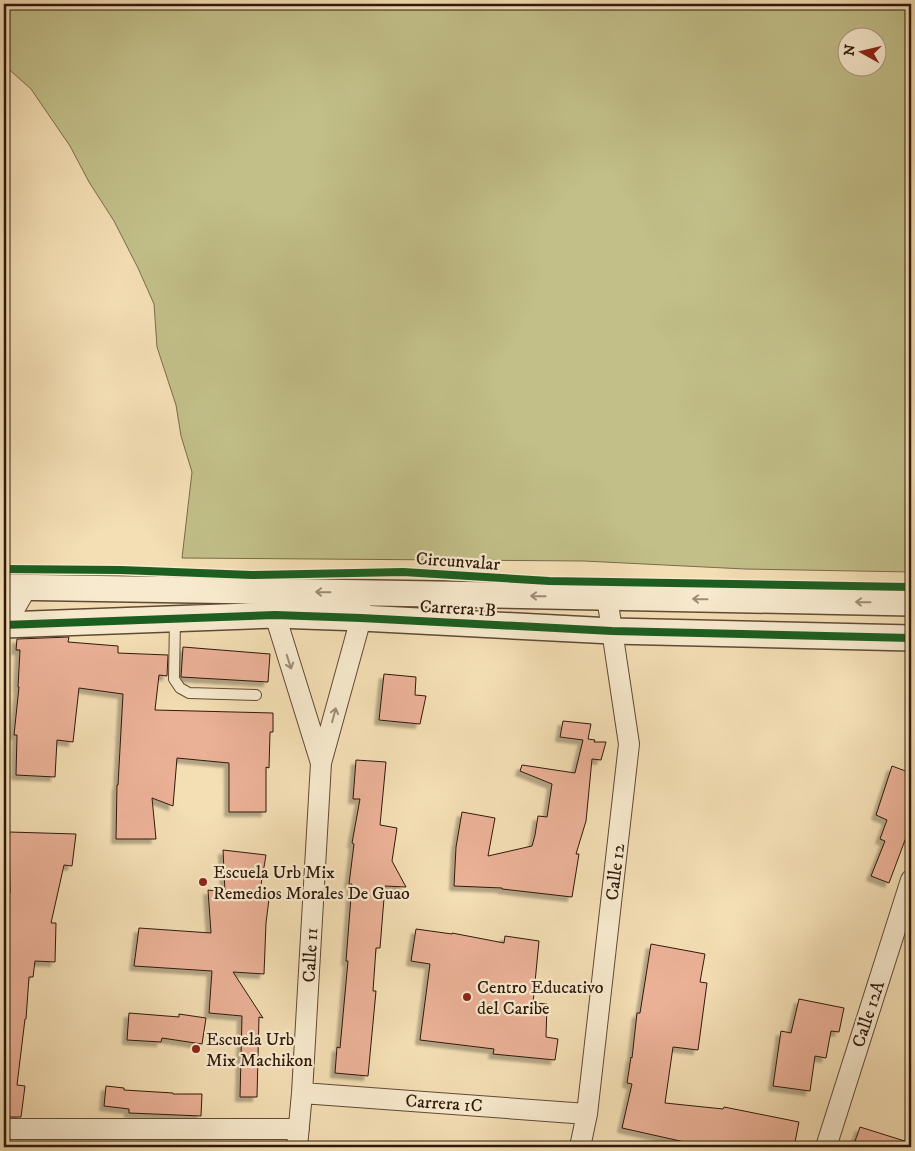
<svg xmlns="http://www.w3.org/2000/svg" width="915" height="1151" font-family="'IM FELL DW Pica',serif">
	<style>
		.green { fill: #c2bf89; stroke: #786c4a; fill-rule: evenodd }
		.building { fill: #ebb197; stroke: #2f190b; filter: url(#shadow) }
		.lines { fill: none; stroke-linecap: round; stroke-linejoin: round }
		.service-casing { stroke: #604a35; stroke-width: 12 }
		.minor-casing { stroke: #604a35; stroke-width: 22 }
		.tertiary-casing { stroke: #604a35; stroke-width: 28 }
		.service { stroke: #f8eace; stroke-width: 10 }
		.minor { stroke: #f8eace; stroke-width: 20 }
		.tertiary { stroke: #f8eace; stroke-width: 25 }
		.cycleway-casing { stroke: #f8eace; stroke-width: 11 }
		.cycleway { stroke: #1b5e20; stroke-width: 8 }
		.oneway { stroke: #9e8c76 }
		.poi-dot { fill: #8f2418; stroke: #f8eace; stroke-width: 2 }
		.labels { text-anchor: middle; stroke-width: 4.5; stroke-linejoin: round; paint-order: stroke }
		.street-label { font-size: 18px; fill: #2f190b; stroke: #f8eace }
		.poi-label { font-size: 18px; fill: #2f190b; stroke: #f8eace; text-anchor: start }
	</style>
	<defs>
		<filter id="shadow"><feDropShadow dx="-4.5" dy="4.5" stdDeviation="1" flood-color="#0004"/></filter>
	</defs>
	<rect width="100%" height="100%" fill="#f4deb4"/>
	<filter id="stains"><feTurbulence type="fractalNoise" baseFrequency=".004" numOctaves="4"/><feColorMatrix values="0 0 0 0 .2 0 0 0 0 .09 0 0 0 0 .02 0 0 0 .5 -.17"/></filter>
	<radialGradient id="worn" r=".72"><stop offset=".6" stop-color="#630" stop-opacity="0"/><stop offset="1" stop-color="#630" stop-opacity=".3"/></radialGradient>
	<!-- green -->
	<path class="green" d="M 4,4 L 911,4 L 911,572 L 745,569 L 584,561 L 182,558 L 192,472 L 181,436 L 176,405 L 157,347 L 154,304 L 138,268 L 114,221 L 89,182 L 70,146 L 31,89 L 4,65 ZM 848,38 L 878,38 L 878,68 L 848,68 Z"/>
	<!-- building -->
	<path class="building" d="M 69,637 L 68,642 L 118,646 L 118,653 L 168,655 L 167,676 L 159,675 L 155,710 L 273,713 L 273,732 L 270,732 L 269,768 L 266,767 L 266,812 L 229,812 L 229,763 L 177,758 L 173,806 L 152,798 L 156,839 L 116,839 L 117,785 L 118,785 L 123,694 L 79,688 L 73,742 L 57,740 L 55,777 L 16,775 L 17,735 L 14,735 L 19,687 L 18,687 L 20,650 L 16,650 L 17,639 Z
		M 183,647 L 270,654 L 268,682 L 181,677 Z
		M 384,674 L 416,677 L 415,695 L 426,696 L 420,724 L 379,720 Z
		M 563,721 L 591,724 L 588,739 L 595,740 L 594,742 L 606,742 L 601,760 L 592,759 L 586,821 L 576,854 L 579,854 L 572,897 L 502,889 L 502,888 L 454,886 L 456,847 L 462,812 L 495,818 L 488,856 L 532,846 L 535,835 L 538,816 L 547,817 L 552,784 L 520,771 L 522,765 L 575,773 L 583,740 L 560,737 Z
		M 356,760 L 386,762 L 380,825 L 397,828 L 392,861 L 406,887 L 385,886 L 380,948 L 376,948 L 373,991 L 376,991 L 368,1076 L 335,1073 L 337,1047 L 340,1048 L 348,961 L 346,961 L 352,884 L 349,884 L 354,844 L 352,843 L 360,799 L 353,799 Z
		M 892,766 L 911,773 L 911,824 L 889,883 L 871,876 L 885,841 L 880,839 L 887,820 L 876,815 Z
		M 9,832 L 76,834 L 72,866 L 64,865 L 51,923 L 56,923 L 55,962 L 35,961 L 33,977 L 29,977 L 26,1019 L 25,1019 L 17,1085 L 25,1086 L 21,1117 L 4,1117 L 4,920 L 7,921 L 7,892 L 10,893 Z
		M 223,850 L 266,855 L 259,897 L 269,899 L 266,923 L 264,974 L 233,972 L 263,1018 L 259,1017 L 257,1097 L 240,1097 L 242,1016 L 209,1013 L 212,971 L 134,966 L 139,928 L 211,933 L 208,890 L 225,892 Z
		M 416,929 L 452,934 L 452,933 L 504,943 L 505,936 L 539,941 L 533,1003 L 547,1004 L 546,1037 L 558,1039 L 555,1060 L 493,1054 L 494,1049 L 420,1040 L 430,964 L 411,961 Z
		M 651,944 L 705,954 L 700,982 L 707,983 L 698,1050 L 673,1047 L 665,1103 L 723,1109 L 724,1107 L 799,1122 L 794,1147 L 689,1147 L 689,1143 L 622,1128 L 632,1084 L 627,1083 L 631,1057 L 632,1058 L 637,1013 L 640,1013 Z
		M 799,999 L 844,1008 L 839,1032 L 831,1031 L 826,1058 L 815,1056 L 810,1091 L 773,1086 L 781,1031 L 791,1033 Z
		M 129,1013 L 179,1017 L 179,1014 L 206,1018 L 202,1044 L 162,1038 L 161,1042 L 127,1040 Z
		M 106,1086 L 124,1088 L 124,1090 L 173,1093 L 173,1094 L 202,1094 L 201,1116 L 129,1113 L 129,1109 L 104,1106 Z
		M 860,1127 L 911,1143 L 911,1147 L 853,1147 Z"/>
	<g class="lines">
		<defs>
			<path id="service" d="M 175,619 L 174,679 L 180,688 L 189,693 L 256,695"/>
			<path id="minor" d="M 269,603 L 275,615 L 321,763
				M 4,627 L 27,587
				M 302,1093 L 587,1114
				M 4,1129 L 299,1129
				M 297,1147 L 302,1093 L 321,763 L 361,618 L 360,605
				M 580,1147 L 587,1114 L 629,744 L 607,597
				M 826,1147 L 911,880"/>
			<path id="tertiary" d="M 4,587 C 306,591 609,597 911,603
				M 4,625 L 275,615 L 361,618 L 612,631 L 911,638"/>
		</defs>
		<!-- service casing -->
		<use href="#service" class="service-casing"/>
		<!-- minor casing -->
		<use href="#minor" class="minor-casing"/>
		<!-- tertiary casing -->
		<use href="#tertiary" class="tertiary-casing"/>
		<!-- service -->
		<use href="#service" class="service"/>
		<!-- minor -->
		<use href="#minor" class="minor"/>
		<!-- tertiary -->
		<use href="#tertiary" class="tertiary"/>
		<defs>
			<path id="cycleway" d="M 4,569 L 121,570 L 252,575 L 403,572 L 549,581 L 911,587
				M 4,625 L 275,615 L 361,618 L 612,631 L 911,638"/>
		</defs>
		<!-- cycleway casing -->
		<use href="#cycleway" class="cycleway-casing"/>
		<!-- cycleway -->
		<use href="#cycleway" class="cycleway"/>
	</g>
	<!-- one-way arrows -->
	<defs><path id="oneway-shaft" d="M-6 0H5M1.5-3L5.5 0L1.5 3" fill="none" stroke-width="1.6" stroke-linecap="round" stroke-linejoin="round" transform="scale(1.25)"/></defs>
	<g class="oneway">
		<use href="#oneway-shaft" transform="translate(323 592) rotate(-179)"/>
		<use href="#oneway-shaft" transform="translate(538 596) rotate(-179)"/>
		<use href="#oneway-shaft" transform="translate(700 599) rotate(-179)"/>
		<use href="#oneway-shaft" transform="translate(863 602) rotate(-179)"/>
		<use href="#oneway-shaft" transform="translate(289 662) rotate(72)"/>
		<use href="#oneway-shaft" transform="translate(334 715) rotate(-75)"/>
	</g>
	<!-- markers -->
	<g class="poi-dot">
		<circle cx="203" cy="882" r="5"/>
		<circle cx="467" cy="997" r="5"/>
		<circle cx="196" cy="1049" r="5"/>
	</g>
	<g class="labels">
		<!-- street labels -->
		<g class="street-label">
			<text transform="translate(458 561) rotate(4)" y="6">Circunvalar</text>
			<text transform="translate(458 608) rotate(3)" y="6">Carrera 1B</text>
			<text transform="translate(615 872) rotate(-83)" y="6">Calle 12</text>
			<text transform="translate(310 955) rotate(-87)" y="6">Calle 11</text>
			<text transform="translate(868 1014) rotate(-72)" y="6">Calle 12A</text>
			<text transform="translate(444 1103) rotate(4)" y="6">Carrera 1C</text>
		</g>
		<!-- poi labels -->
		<g class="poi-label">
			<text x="213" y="878">Escuela Urb Mix<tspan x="213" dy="21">Remedios Morales De Guao</tspan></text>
			<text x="477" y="993">Centro Educativo<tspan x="477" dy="21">del Caribe</tspan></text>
			<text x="206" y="1045">Escuela Urb<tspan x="206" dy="21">Mix Machikon</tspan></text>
		</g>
	</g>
	<!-- margin -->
	<rect width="915" height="1151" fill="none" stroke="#f4deb4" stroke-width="20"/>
	<rect x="5" y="5" width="905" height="1141" fill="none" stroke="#2f190b" stroke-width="2.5"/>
	<rect x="10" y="10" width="895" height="1131" fill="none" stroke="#2f190b"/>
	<!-- north arrow -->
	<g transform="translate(862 52) rotate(278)"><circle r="24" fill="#f8eace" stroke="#a89680"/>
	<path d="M0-4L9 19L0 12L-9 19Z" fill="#8f2418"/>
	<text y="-8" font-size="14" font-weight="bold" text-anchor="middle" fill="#2f190b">N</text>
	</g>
	<rect width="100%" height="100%" filter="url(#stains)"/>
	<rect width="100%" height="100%" fill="url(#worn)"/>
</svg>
